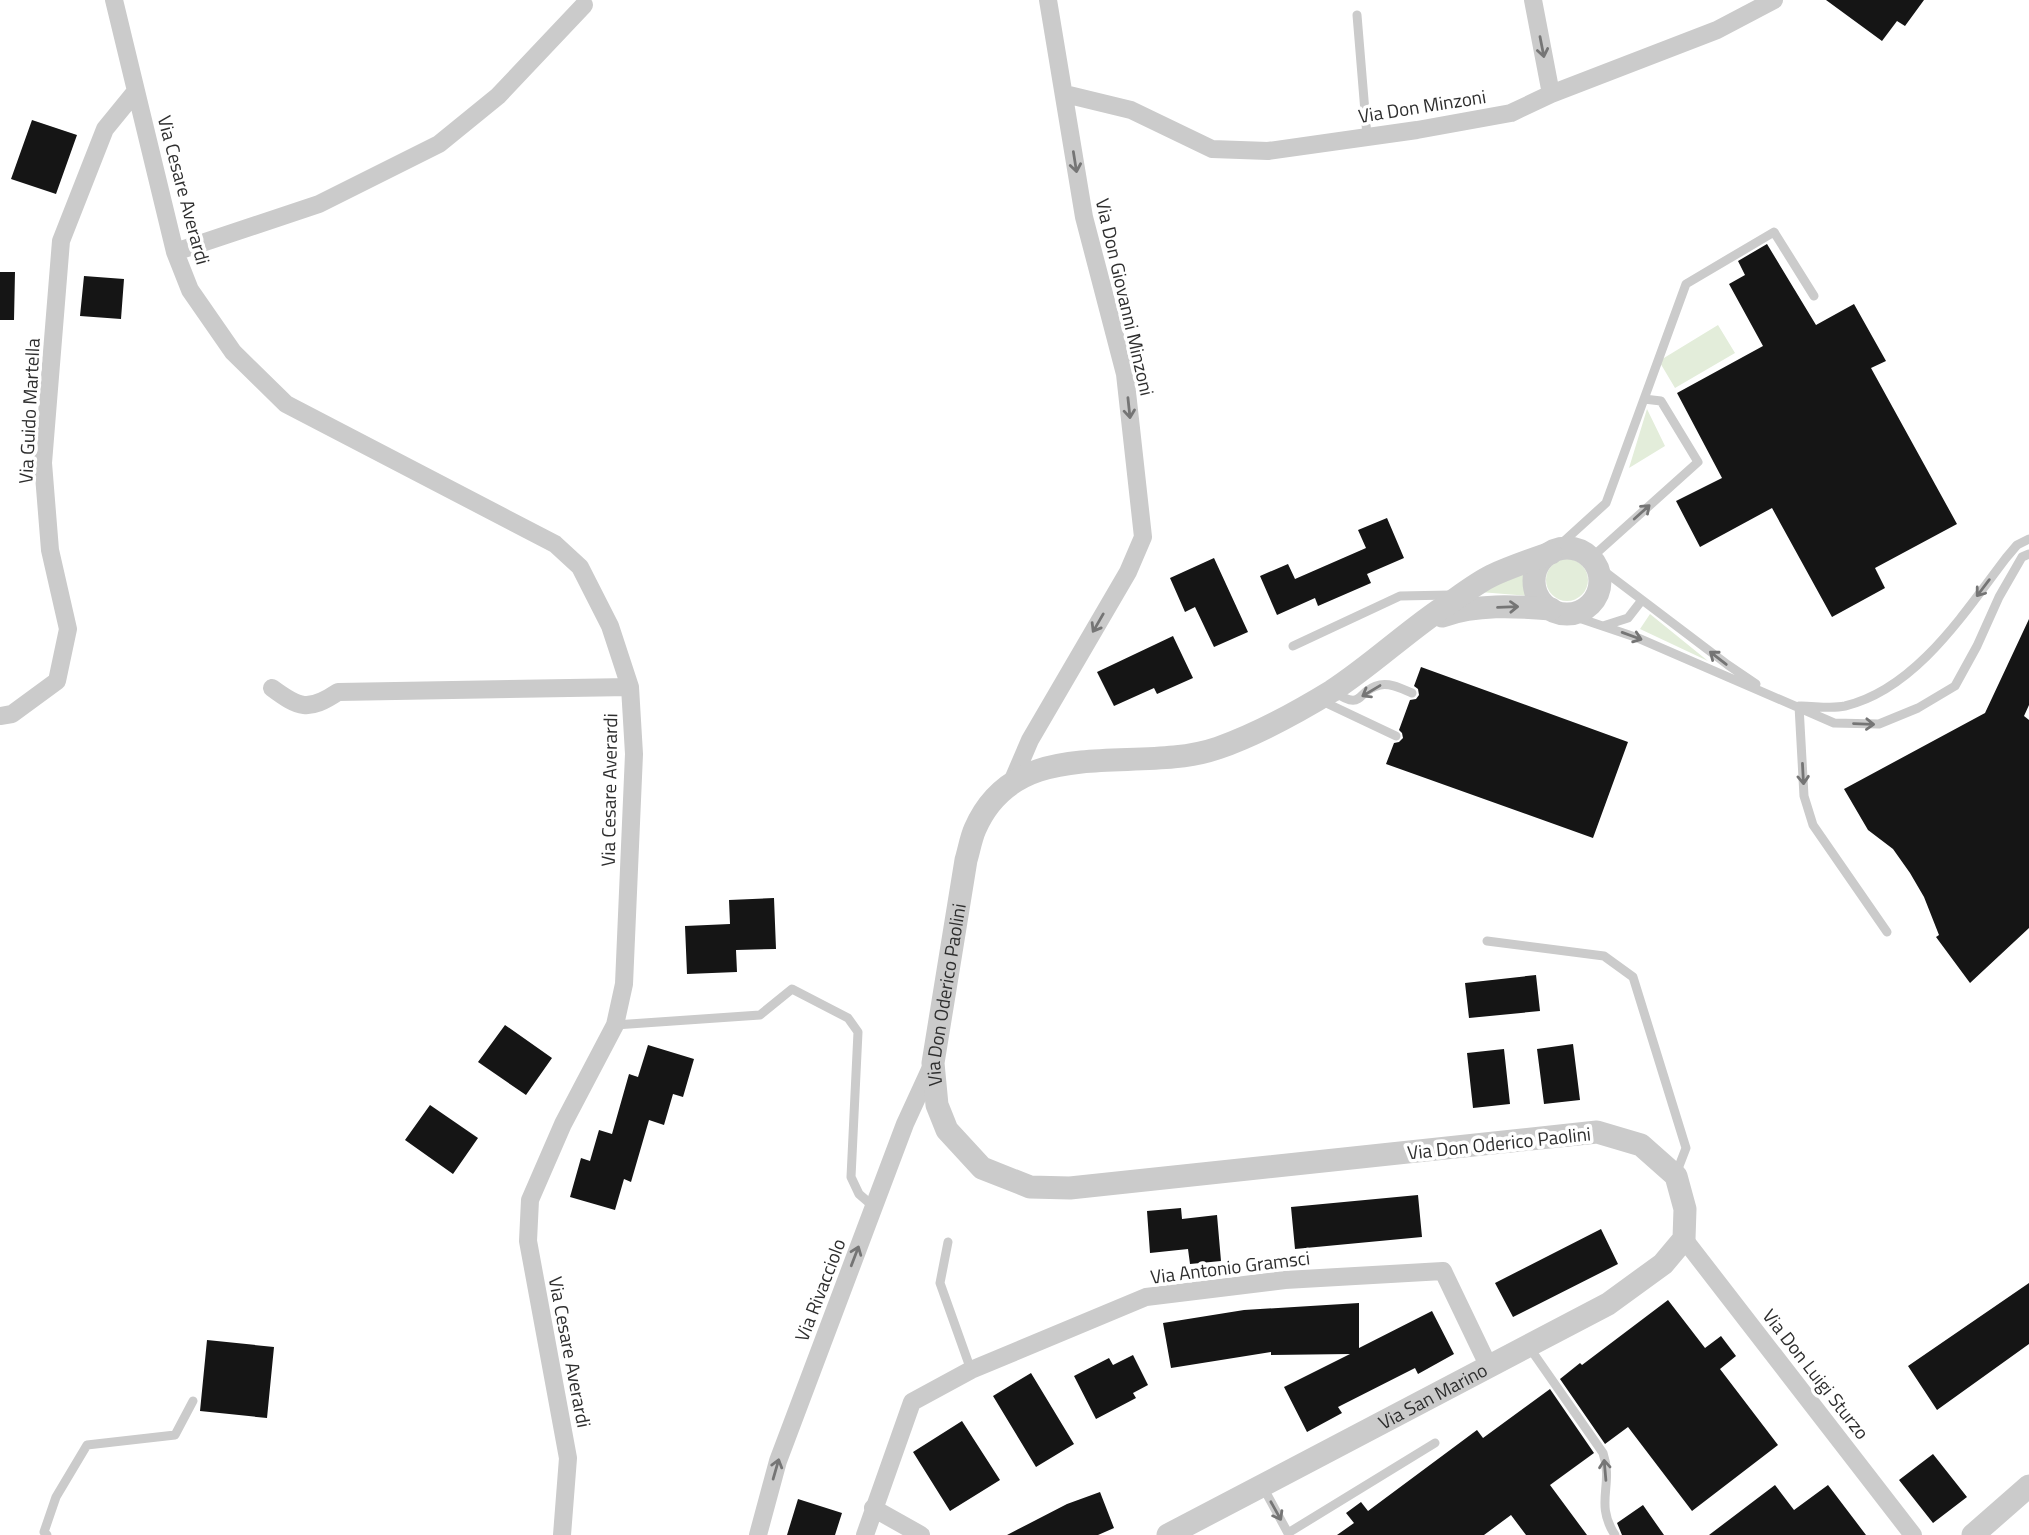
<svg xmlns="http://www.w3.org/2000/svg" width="2029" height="1535" font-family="'Titillium Web',sans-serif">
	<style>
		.green { fill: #e3edda }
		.building { fill: #151515 }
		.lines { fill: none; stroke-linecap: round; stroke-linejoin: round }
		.service { stroke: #cbcbcb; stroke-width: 9 }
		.minor { stroke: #cbcbcb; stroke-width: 18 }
		.tertiary { stroke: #cbcbcb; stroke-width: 23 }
		.oneway { stroke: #757575 }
		.labels { text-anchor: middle; stroke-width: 7; stroke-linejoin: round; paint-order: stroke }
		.street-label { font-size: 19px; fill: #2e2e2e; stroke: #fff }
	</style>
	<rect width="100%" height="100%" fill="#fff"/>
	<!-- green -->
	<path class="green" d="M 1718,325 L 1735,353 L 1675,388 L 1659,361 Z
		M 1647,409 L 1665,446 L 1629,468 Z
		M1546 580a21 21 0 1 1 42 0a21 21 0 1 1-42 0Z
		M 1527,571 L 1528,596 L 1480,592 Z
		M 1650,614 L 1708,661 L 1640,629 Z"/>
	<!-- building -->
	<path class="building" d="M 1826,0 L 1924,0 L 1905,26 L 1897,21 L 1882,41 Z
		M 32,120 L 77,135 L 56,194 L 11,179 Z
		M 1767,244 L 1816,325 L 1854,304 L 1886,361 L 1871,368 L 1957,524 L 1875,568 L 1885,588 L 1832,617 L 1772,508 L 1700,547 L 1676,501 L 1722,478 L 1677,393 L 1763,346 L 1729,284 L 1745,275 L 1738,261 Z
		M 0,272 L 15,272 L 14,320 L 0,320 Z
		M 84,276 L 124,279 L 121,319 L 80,316 Z
		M 1387,518 L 1404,558 L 1367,574 L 1371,583 L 1318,606 L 1315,598 L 1277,615 L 1260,576 L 1288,564 L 1295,579 L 1366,548 L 1358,530 Z
		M 1214,558 L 1248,632 L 1214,647 L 1195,607 L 1185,612 L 1170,578 Z
		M 2029,619 L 2029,705 L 2024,716 L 2029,720 L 2029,928 L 1970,983 L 1936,937 L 1939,935 L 1924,897 L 1910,873 L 1893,849 L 1868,830 L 1844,789 L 1985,713 Z
		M 1173,636 L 1193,678 L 1157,694 L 1154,688 L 1114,706 L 1097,672 Z
		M 1421,667 L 1628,742 L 1593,838 L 1386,764 L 1394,743 L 1399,742 L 1403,738 L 1402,733 L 1399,730 L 1410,700 L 1416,699 L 1419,695 L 1418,689 L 1414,686 Z
		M 774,898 L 776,949 L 736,950 L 737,972 L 687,974 L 685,926 L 730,924 L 729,900 Z
		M 1536,975 L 1540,1011 L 1469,1018 L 1465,983 Z
		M 505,1025 L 552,1058 L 526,1095 L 478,1062 Z
		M 1573,1044 L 1580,1100 L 1544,1104 L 1537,1049 Z
		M 648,1045 L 694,1059 L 683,1097 L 673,1094 L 664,1125 L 649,1120 L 631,1182 L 624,1179 L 615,1210 L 570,1197 L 581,1158 L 590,1161 L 599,1130 L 612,1134 L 629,1074 L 638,1077 Z
		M 1504,1049 L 1510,1104 L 1473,1108 L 1467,1053 Z
		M 430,1105 L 478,1138 L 453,1174 L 405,1140 Z
		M 1418,1195 L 1422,1237 L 1295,1249 L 1291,1207 Z
		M 1181,1208 L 1182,1219 L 1217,1215 L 1221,1261 L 1190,1264 L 1188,1249 L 1150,1253 L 1147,1211 Z
		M 1601,1229 L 1618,1264 L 1513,1317 L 1495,1283 Z
		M 2029,1283 L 2029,1344 L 1937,1410 L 1908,1366 Z
		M 1668,1300 L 1705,1348 L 1721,1336 L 1736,1356 L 1720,1369 L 1778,1445 L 1692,1511 L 1628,1427 L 1605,1444 L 1560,1379 L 1580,1363 L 1582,1365 Z
		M 1359,1303 L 1359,1348 L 1432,1311 L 1454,1354 L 1418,1374 L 1415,1368 L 1338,1407 L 1342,1413 L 1307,1432 L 1284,1387 L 1350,1354 L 1271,1355 L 1271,1352 L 1171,1368 L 1163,1323 L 1244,1310 Z
		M 207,1340 L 274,1347 L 267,1418 L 200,1411 Z
		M 1133,1355 L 1148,1385 L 1133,1393 L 1136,1398 L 1096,1419 L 1074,1376 L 1109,1358 L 1113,1365 Z
		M 1031,1373 L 1074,1444 L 1036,1467 L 993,1396 Z
		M 1550,1389 L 1594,1453 L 1550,1485 L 1587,1535 L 1526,1535 L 1511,1515 L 1484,1535 L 1337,1535 L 1354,1523 L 1346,1513 L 1361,1502 L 1368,1511 L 1477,1430 L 1483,1438 Z
		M 962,1421 L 1000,1480 L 950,1511 L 913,1452 Z
		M 1933,1454 L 1967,1497 L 1933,1523 L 1899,1480 Z
		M 1775,1485 L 1794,1510 L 1828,1485 L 1866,1535 L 1709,1535 Z
		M 1100,1492 L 1114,1528 L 1098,1535 L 1007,1535 L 1067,1504 Z
		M 798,1499 L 842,1513 L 835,1535 L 787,1535 Z
		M 1643,1505 L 1664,1535 L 1622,1535 L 1617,1523 Z"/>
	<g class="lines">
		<!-- service -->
		<path class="service" d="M 1357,15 L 1367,136
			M 1644,399 L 1686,284 L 1774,232 L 1814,296
			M 1551,553 L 1606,503 L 1644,399 L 1661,401 L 1698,462 L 1591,558
			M 1596,565 L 1728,665 L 1756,684
			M 1567,614 L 1638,638 L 1834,723 L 1879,724 L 1918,708 L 1955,686 L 1977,646 L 1999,597 L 2022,557 L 2029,554
			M 1603,626 L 1628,618 L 1642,600
			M 1293,646 L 1400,596 L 1450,595
			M 1333,691 C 1365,713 1355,690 1380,685 C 1391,683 1402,689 1412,693
			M 1322,701 L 1396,736
			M 1799,706 L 1804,796 L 1813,825 L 1887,932
			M 1801,706 C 1815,706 1831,709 1845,706 C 1916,689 1964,613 2006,558 L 2017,545 L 2029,539
			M 1487,941 L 1604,956 L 1633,977 L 1686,1148 L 1676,1174
			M 615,1025 L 760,1015 L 792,989 L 848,1018 L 858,1032 L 851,1177 L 859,1194 L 874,1207
			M 948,1242 L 940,1283 L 971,1370
			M 1529,1347 L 1603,1453 C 1614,1485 1594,1503 1615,1535
			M 1263,1487 L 1289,1535
			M 1288,1533 L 1435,1443
			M 47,1535 L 44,1532 L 56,1497 L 87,1445 L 175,1435 L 193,1401"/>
		<!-- minor -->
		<path class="minor" d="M 114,0 L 175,252 L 190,290 L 233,352 L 286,404 L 555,544 L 580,567 L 610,626 L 630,687 L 634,754 L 624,984 L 615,1025 L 563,1124 L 530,1200 L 528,1241 L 568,1458 L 562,1535
			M 1533,0 L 1551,94
			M 1065,94 L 1131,110 L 1212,149 L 1268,151 L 1417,130 L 1511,113 L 1551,94 L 1717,30 L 1774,0
			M 175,252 L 319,204 L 439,144 L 498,96 L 584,5
			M 272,688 C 299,708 308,712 338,692 L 630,687
			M 0,716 L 12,714 L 57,681 L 68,629 L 50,550 L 43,463 L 61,241 L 105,129 L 136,91
			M 1012,782 L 1030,740 L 1128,572 L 1143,537 L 1125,374 L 1084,217 L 1048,0
			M 1684,1239 L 1913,1535
			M 873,1508 L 921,1535
			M 758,1535 L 778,1461 L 905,1124 L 933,1063
			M 865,1535 L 912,1402 L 971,1370 L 1146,1297 L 1285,1280 L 1443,1271 L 1488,1365"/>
		<!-- tertiary -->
		<g class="tertiary">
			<circle cx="1567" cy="581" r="33"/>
			<path d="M 1442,616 C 1477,604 1514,606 1551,609"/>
			<path id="s1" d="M 1168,1535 L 1608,1304 L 1663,1264 L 1684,1239 L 1685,1209 L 1676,1176 L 1641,1145 L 1597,1132 L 1070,1188 L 1030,1187 L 982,1168 L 947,1130 L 937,1105 L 933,1063 L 966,860 C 969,850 971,838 975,829 C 1018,730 1137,776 1218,748 C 1258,734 1296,713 1332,691 C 1369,667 1402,636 1438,611 C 1455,600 1473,585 1491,576 C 1510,567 1531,560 1551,553"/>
			<path d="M 1973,1535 L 2029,1486"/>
		</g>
	</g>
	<!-- one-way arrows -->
	<defs><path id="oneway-shaft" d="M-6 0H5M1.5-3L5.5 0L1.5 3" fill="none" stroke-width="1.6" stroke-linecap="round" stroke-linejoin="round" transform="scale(1.75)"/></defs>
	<g class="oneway">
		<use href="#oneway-shaft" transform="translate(1542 47) rotate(79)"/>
		<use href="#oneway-shaft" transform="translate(1075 162) rotate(81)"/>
		<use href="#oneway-shaft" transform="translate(1129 408) rotate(84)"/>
		<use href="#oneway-shaft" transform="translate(1642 512) rotate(-42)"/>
		<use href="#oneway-shaft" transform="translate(1983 588) rotate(127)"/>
		<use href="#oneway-shaft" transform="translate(1508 607) rotate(-2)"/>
		<use href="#oneway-shaft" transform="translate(1098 623) rotate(120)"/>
		<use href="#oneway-shaft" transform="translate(1632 636) rotate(20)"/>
		<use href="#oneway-shaft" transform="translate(1718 658) rotate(-142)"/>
		<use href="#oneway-shaft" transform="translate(1371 691) rotate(149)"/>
		<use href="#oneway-shaft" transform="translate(1864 724) rotate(2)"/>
		<use href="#oneway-shaft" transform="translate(1803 774) rotate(87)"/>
		<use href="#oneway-shaft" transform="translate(855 1256) rotate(-69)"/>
		<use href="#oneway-shaft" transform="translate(776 1469) rotate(-74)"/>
		<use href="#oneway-shaft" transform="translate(1605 1470) rotate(-95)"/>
		<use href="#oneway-shaft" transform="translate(1276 1511) rotate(61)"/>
	</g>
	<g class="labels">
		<!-- street labels -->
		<g class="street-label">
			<text transform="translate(1422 106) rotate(-9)" y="7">Via Don Minzoni</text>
			<text transform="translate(184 190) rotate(75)" y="7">Via Cesare Averardi</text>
			<text transform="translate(1125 297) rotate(77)" y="7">Via Don Giovanni Minzoni</text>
			<text transform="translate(29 411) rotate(-87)" y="7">Via Guido Martella</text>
			<text transform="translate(609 790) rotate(-89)" y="7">Via Cesare Averardi</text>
			<text dy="7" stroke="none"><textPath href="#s1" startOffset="1566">Via Don Oderico Paolini</textPath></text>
			<text transform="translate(1499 1143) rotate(-6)" y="7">Via Don Oderico Paolini</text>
			<text transform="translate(1230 1267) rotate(-7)" y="7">Via Antonio Gramsci</text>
			<text transform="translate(820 1290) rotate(-69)" y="7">Via Rivacciolo</text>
			<text transform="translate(570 1352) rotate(79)" y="7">Via Cesare Averardi</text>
			<text transform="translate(1816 1374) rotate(52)" y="7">Via Don Luigi Sturzo</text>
			<text dy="7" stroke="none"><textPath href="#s1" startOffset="299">Via San Marino</textPath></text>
		</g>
	</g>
</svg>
